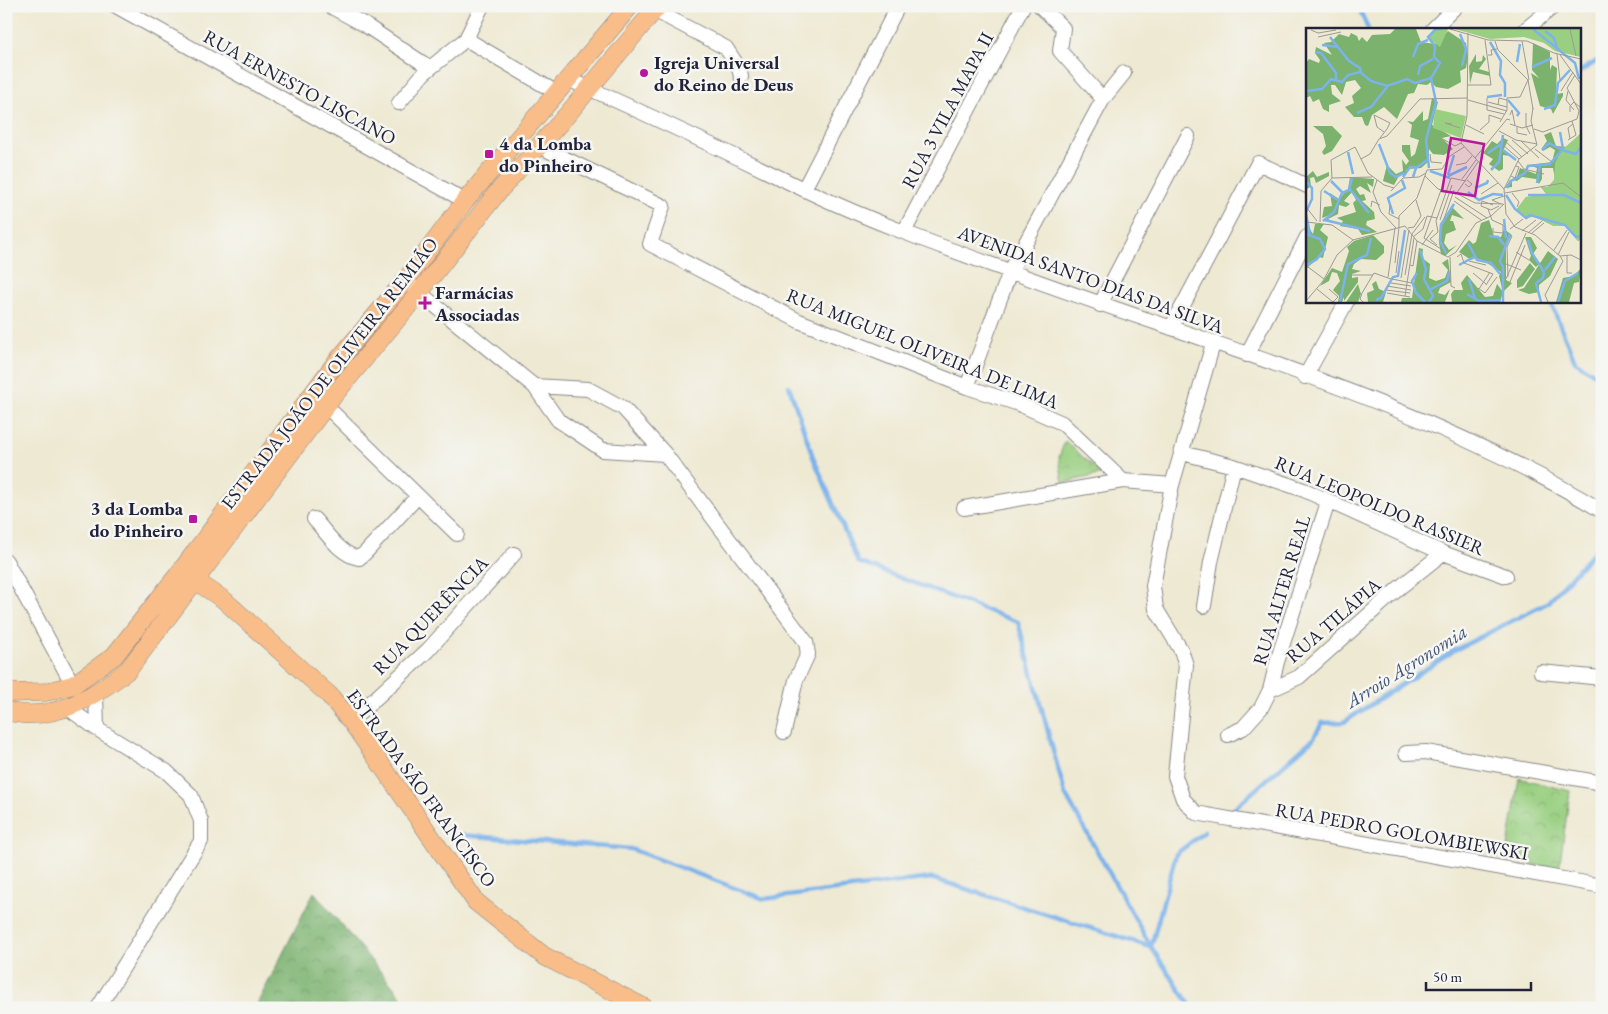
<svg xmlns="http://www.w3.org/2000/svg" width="1608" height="1014" font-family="'EB Garamond',serif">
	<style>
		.forest { fill: url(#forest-crowns); stroke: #4e6a54 }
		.park { fill: url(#park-crowns); stroke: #5e785e }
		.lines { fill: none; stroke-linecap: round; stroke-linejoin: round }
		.stream { stroke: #7cb3eb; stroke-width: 4.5 }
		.minor-casing { stroke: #888686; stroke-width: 16 }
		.major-casing { stroke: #888686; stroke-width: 19 }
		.minor { stroke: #fff; stroke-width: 14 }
		.major { stroke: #f8bd89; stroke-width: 18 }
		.poi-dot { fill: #b5179e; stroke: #f6f6f2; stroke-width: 2 }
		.labels { text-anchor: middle; stroke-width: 5; stroke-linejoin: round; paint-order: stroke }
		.poi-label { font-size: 19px; font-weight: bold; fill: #22223b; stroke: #f6f6f2; text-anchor: start }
		.street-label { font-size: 19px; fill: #22223b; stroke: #f6f6f2 }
		.water-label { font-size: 20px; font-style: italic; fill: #425579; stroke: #f6f6f2 }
		.inset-river { fill: none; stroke: #7cb3eb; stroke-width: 2.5 }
		.inset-road { fill: none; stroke: #9c9996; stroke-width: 1 }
		.view { fill: #b5179e; fill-opacity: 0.15; stroke: #b5179e; stroke-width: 2.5 }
		.inset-edge { fill: none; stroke: #22223b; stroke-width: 2.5 }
	</style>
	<defs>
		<pattern id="forest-crowns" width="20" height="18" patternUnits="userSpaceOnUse" patternTransform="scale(1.25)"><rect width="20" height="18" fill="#7ab26e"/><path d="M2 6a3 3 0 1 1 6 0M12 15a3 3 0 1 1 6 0" fill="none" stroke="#64905c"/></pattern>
		<pattern id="park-crowns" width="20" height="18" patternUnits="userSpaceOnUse" patternTransform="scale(1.25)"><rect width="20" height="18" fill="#99cf80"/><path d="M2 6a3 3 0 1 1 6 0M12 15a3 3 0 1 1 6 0" fill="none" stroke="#84b170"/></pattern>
	</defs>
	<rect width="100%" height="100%" fill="#f6f6f2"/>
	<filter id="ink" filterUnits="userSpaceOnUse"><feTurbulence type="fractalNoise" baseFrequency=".02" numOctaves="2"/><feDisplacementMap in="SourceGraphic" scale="10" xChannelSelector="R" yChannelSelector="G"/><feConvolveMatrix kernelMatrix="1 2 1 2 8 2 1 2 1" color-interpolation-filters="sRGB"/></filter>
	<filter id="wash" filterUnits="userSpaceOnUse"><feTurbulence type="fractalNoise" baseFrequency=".0096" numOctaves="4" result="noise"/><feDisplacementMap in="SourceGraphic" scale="20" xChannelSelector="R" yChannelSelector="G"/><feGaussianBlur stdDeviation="1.12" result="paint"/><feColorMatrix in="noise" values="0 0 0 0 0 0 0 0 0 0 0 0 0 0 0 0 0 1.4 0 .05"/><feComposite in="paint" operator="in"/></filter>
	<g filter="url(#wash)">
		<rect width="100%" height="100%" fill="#eee9d2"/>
		<!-- forest -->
		<path class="forest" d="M 314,892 L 411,1008 L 255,1008 Z"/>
		<!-- park -->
		<path class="park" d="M 1065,441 L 1102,474 L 1063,483 L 1059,457 Z
			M 1519,778 L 1570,791 L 1559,869 L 1506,860 Z"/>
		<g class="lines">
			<!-- stream -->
			<path class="stream" d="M 1358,6 L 1368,29
				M 1579,72 L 1602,58
				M 1550,301 L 1575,361 L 1602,379
				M 789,386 L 813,457 L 858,562 L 1018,622 L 1065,794 L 1151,947
				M 1230,812 L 1313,739 L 1322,723 L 1344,722 L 1455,650 L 1547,603 L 1601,544
				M 461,835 L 631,849 L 764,899 L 931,878 L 1151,947
				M 1192,1008 L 1151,947 L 1176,854 L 1204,832"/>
		</g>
	</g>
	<g filter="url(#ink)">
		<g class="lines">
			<defs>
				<path id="minor" d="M 116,6 L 465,201
					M 330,6 L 365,25 L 430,68
					M 1040,6 L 1063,28 L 1060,51 L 1103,99
					M 654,10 L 726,48 L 739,68 L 741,76
					M 1433,29 L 1456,6
					M 1526,29 L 1554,6
					M 466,39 L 557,93
					M 568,79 C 647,114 725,151 803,189 C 870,221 942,247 1012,272 C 1209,345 1421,401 1602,511
					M 399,103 L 424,73 L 466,39 L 482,6
					M 539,146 L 663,206 L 650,244 L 799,321 L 967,387 L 1019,404 L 1062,423 L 1123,481 L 1172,485
					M 804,189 L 898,6
					M 904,232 L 1023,6
					M 405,281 L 534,386 L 558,420 L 603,450 L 665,454
					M 1100,305 L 1188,136
					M 1171,328 L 1258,163 L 1307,186
					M 1213,344 L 1172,485 L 1153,586 L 1156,609 L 1181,650 L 1186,665 L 1175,776 L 1183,799 L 1196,813 L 1602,886
					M 1247,355 L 1307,237
					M 1305,377 L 1347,301
					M 534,386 L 588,389 L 623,408 L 665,454 L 806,642 L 808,654 L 796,680 L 784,732
					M 967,387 L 1010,272 L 1103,99 L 1124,73
					M 326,406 L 457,534
					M 1182,453 L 1234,466 L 1304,490 L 1443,553 L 1506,576
					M 964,508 L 1123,481
					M 314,519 C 326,532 340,555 359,558 L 365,553 L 418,496
					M 6,561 L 73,685
					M 1204,606 L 1211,562 L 1234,466
					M 1541,672 L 1602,678
					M 1270,690 L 1277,662 L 1328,502
					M 96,694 L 97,729
					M 68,708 L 97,729 L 166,771 L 191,795 L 201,821 L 201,841 L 98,1008
					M 351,721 L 428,650 L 514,554
					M 1228,735 L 1243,728 L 1261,708 L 1270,690 L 1299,677 L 1399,588 L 1443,553
					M 1406,753 L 1426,752 L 1602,783"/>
				<path id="major" d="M 187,575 L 224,600 L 329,695 L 351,721 L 476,902 L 544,956 L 645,1008
					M 6,693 L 46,692 L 73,685 L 114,656 L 181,571 L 334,365 L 405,281 L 465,201 L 630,6
					M 6,711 C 53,724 93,697 128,670 L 334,395 L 419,293 L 497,193 L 566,116 L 658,6"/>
			</defs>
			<!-- minor casing -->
			<use href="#minor" class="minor-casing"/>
			<!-- major casing -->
			<use href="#major" class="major-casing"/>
			<!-- minor -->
			<use href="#minor" class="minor"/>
			<!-- major -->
			<use href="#major" class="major"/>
		</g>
	</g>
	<!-- markers -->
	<g class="poi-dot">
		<circle cx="644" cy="73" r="5"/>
		<rect x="484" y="149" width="10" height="10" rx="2.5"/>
		<path d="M422.5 295.5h5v5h5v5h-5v5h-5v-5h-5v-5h5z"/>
		<rect x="188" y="514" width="10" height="10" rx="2.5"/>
	</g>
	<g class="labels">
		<!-- poi labels -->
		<g class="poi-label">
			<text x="654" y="69">Igreja Universal<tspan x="654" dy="22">do Reino de Deus</tspan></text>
			<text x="499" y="150">4 da Lomba<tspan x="499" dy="22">do Pinheiro</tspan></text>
			<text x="435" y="299">Farmácias<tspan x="435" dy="22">Associadas</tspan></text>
			<text x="183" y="515" text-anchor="end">3 da Lomba<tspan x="183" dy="22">do Pinheiro</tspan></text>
		</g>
		<!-- street labels -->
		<g class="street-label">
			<text transform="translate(300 87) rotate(29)" y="7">RUA ERNESTO LISCANO</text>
			<text transform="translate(947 110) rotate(-62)" y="7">RUA 3 VILA MAPA II</text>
			<text transform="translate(1091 279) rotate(20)" y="7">AVENIDA SANTO DIAS DA SILVA</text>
			<text transform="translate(923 348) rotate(22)" y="7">RUA MIGUEL OLIVEIRA DE LIMA</text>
			<text transform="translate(329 373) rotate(-52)" y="7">ESTRADA JOÃO DE OLIVEIRA REMIÃO</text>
			<text transform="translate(1380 505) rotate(23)" y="7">RUA LEOPOLDO RASSIER</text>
			<text transform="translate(1281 590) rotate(-73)" y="7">RUA ALTER REAL</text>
			<text transform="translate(430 615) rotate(-46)" y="7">RUA QUERÊNCIA</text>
			<text transform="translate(1333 620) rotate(-41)" y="7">RUA TILÁPIA</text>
			<text transform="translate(422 788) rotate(54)" y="7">ESTRADA SÃO FRANCISCO</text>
			<text transform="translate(1402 831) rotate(10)" y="7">RUA PEDRO GOLOMBIEWSKI</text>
		</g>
		<!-- water labels -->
		<g class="water-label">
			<text transform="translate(1406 666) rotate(-32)" y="7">Arroio Agronomia</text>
		</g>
	</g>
	<!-- overview -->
	<g transform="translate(1306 28)">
		<rect width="275" height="275" fill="#eee9d2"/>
		<path d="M 149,1 L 275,1 L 275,29 L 249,23 L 238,15 L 218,9 L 184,11 Z" fill="#99cf80"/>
		<path d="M 89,1 L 110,1 L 115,14 L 129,16 L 142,3 L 160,15 L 162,29 L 160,40 L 154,43 L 155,54 L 142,61 L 130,59 L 125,54 L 121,57 L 112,56 L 108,65 L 102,66 L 91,91 L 78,79 L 66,87 L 62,98 L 59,97 L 56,89 L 48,89 L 39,79 L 48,75 L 46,68 L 55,60 L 49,52 L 40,54 L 36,67 L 29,57 L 25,57 L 26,66 L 35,73 L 23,77 L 23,84 L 17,81 L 13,71 L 7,74 L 4,68 L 0,70 L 0,35 L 3,31 L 13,35 L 14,32 L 9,25 L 10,19 L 26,27 L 18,15 L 25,14 L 33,6 L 43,9 L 45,5 L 51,8 L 53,13 L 56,9 L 61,14 L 66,7 L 84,6 ZM 227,15 L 244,24 L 244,42 L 246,37 L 251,40 L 250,66 L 257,65 L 257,68 L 247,86 L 245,81 L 234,78 L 225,45 L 233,50 L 226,42 ZM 170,26 L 170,34 L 176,33 L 177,27 L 180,31 L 173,41 L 183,44 L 184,48 L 167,44 L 164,56 L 163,38 ZM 126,70 L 132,74 L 126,97 L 145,108 L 136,110 L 147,121 L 138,127 L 127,126 L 123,121 L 122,134 L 115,140 L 101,141 L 99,147 L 94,146 L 88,157 L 77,153 L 81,137 L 90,146 L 97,143 L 96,131 L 100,137 L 103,133 L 96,123 L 96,117 L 104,117 L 105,129 L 109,126 L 113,112 L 104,109 L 106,97 L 101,93 L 107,94 L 117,83 L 117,93 L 122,91 ZM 7,98 L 26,98 L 36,108 L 26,123 L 18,127 L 16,124 L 20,118 L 17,106 ZM 245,104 L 250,118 L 262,119 L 259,193 L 275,211 L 272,213 L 259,198 L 248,198 L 227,188 L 220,191 L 211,181 L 220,169 L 241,167 L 235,159 L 242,159 L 249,151 L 247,140 L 236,140 L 236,151 L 233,156 L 230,151 L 216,149 L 211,153 L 206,152 L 206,159 L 199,160 L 204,152 L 210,151 L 214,140 L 230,146 L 231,140 L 223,137 L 246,134 L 249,122 L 244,119 L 237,123 L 236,120 L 241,113 L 238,107 ZM 197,110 L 202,112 L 197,123 L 205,128 L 197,127 L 197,141 L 193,143 L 183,136 L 187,131 L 177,125 L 186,113 L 191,116 ZM 7,143 L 11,149 L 23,144 L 23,148 L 10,155 L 8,149 L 4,150 L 5,158 L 0,162 L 0,149 ZM 44,149 L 68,151 L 67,159 L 61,155 L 65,165 L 54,158 L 50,161 L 54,167 L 58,166 L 60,172 L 56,173 L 68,184 L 69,191 L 61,193 L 60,197 L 71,204 L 56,207 L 52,201 L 34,198 L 37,193 L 31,190 L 50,184 L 47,175 L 50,172 L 46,164 L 38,173 L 44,176 L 40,179 L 33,177 L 32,186 L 22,191 L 28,195 L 19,193 L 24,187 L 16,190 L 18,179 L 26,178 L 24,165 L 33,171 L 42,161 ZM 146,179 L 158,191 L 146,187 L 144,193 L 147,193 L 150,202 L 140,206 L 138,215 L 143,222 L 151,217 L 139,228 L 135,226 L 133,215 L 134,196 ZM 183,192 L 188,208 L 195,209 L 198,201 L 206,207 L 200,217 L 200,252 L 206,255 L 197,264 L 194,274 L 146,274 L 145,266 L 148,262 L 157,262 L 155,255 L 161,247 L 179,269 L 187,268 L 191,256 L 197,264 L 193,248 L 195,244 L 178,233 L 170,230 L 165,232 L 153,224 L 163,212 L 167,216 L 170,214 L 175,195 ZM 0,195 L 7,206 L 9,196 L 18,196 L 14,202 L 22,209 L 17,230 L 13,229 L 0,241 ZM 67,207 L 78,218 L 78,225 L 70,232 L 55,231 L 48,236 L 46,241 L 55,243 L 46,246 L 46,250 L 52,249 L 52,254 L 38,273 L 38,269 L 36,274 L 32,274 L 33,268 L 27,262 L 34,253 L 31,245 L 26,244 L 23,253 L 14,258 L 26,240 L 36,244 L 43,223 L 41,219 L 48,213 ZM 219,209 L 225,209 L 231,220 L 227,226 L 234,235 L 230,239 L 223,232 L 225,228 ZM 113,220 L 117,221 L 116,230 L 124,236 L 123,250 L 130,253 L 139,250 L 142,242 L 136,235 L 142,231 L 145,254 L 134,260 L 132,265 L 139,267 L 144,261 L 139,274 L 95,274 L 96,270 L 106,270 ZM 242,223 L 252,231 L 244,248 L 233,257 L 233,264 L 223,266 L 212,262 L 218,260 ZM 224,235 L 229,241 L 217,258 L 211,260 L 211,252 ZM 275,240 L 273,254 L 268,255 L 263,274 L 250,274 L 257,250 L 268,248 ZM 70,253 L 73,261 L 80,264 L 77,274 L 62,274 L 61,265 L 68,262 L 66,256 ZM 52,256 L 55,266 L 52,274 L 40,274 Z" fill="#7ab26e"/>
		<path d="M 129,81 L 160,88 L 155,110 L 127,100 Z" fill="#99cf80"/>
		<path d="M 128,1 L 142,1 L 134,19 L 121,9 ZM 275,105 L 275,211 L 272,213 L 259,198 L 248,198 L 227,188 L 220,191 L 211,181 L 220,169 L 241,167 L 235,159 L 242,159 L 248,152 L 249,135 L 255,123 Z" fill="#99cf80"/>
		<path class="inset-river" d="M 227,1 L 269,35 L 273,51M 239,3 L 248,10 L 252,23M 154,6 L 160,21 L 156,38M 24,9 L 43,33 L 54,40 L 55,45M 184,14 L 195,33 L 194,47 L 199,55 L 199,69M 16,17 L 32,19M 9,24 L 15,25 L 30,45 L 30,51M 107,29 L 112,16 L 122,12M 211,34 L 214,16M 226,39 L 246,30M 112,47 L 114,38 L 127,31M 0,63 L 16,61 L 25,51 L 36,54 L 42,47 L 54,44 L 65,53 L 81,58 L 101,51 L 109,55 L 125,50M 181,69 L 196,67M 202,72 L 213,85 L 211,88M 238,81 L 249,77 L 252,55 L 264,42M 51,85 L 65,79 L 81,59M 254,104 L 257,121M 73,116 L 84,145 L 90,149 L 98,145M 197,122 L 210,132M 236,122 L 243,115 L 256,122M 42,124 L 47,146M 182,125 L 195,116M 123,140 L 120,112 L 130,74 L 125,50 L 134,35 L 128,29 L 129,18 L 122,9 L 130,1 L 136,1M 185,142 L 193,134 L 197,107M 124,143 L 144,150M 142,147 L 148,127M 142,148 L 161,139M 97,149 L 104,139 L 110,139M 107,149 L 110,140 L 121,132M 0,153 L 6,160 L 6,171 L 0,184M 25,153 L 36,164M 231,155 L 234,138M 43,160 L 63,185M 169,160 L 181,155 L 182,152M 201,160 L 205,153 L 219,145 L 222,138 L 244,136 L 256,122 L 270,126 L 275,119M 18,163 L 32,172M 162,164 L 173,172 L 187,166 L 197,167M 200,167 L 209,181 L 220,190 L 224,187 L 259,197 L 270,209 L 275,208M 222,167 L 258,167 L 275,175M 0,186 L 4,206M 87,186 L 82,170 L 99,160 L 96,152M 198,191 L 200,210M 19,192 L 64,203M 17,193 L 28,184 L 36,165 L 43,162 L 46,150M 0,206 L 14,211 L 19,221 L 11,231 L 0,238M 183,208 L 192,209 L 198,217M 222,212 L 226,225 L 238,244 L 237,250 L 230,255 L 235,274M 162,215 L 171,232 L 185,235 L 194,246M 114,222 L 120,241 L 118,251 L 127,268 L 123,274M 140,225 L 134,213 L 135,197 L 148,176M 153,237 L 168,229M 239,242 L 249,229M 111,245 L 106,253 L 110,265 L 119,274M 163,251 L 169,271M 125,261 L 141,253 L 143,244M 161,266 L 173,273 L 195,272M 70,272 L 75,270 L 87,249 L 92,248 L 99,202M 34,274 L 42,236 L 61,227 L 65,210M 197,274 L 197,239 L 194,233 L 204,206M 252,274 L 259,253 L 272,245"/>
		<path class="inset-road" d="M 144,1 L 182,12 L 221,13 L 248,25 L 275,31M 264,1 L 270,28M 5,2 L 12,5 L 30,2M 162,5 L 161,88 L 155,115 L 198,161 L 200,186 L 209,199 L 229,207 L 254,228 L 265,227 L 275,232M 12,9 L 35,4M 189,13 L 192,22 L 222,52 L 227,81M 216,13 L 223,52M 251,26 L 254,52M 182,27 L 186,27 L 185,22 L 191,21M 254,27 L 275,56M 161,57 L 185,57 L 179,12M 255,63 L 267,44M 262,63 L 260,72 L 268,82M 181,70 L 181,82 L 198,86M 162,72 L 201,83M 182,74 L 201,79M 192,77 L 193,70 L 201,72M 264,84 L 264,78 L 268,74 L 275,80M 220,85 L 220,98 L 224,106M 204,87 L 206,82 L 209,97M 194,94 L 201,82 L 201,70 L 214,69 L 222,52M 146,96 L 139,95 L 154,100M 204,96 L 216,100 L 227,97M 160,97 L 178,106M 211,99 L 211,105 L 221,107M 228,101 L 237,104 L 271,91 L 273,83 L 261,60 L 269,47M 174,102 L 183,94 L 183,87 L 195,91M 193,103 L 210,112 L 231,116M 74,110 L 81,101 L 84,95 L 68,87 L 71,99 L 78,104M 137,111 L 149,118 L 155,115M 197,111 L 216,129M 264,111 L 262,100 L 267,96M 206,112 L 222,126M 262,112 L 270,107 L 266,93M 215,113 L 233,130M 198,118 L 213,131M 229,121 L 246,134M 124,126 L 125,134 L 136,135M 169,130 L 201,91 L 204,92M 55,131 L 64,126 L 73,111 L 81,108 L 114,71 L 162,70M 212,133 L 218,141 L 238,146M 150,137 L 160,135 L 166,128M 119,148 L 132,161 L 150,166 L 172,134M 205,148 L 209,150 L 213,139 L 210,138M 26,150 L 66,149M 156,151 L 170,132M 71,152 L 67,164 L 75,184 L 90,200M 159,156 L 163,159 L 166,156 L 161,152M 198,161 L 213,131 L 231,117 L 225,93 L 227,80M 135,162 L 118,210 L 135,221M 85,163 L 97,150 L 113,149 L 120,145M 199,165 L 257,155 L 275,169M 206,165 L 213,174 L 211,179M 152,166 L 169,175 L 197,176M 175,166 L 192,155M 149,169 L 181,190M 148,173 L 175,192M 195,176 L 186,172 L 198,168M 84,177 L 83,186 L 93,191M 187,177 L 176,173 L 175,178 L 185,182 L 193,178M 0,179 L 11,193M 65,179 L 66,173 L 74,177M 182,181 L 186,192 L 197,197 L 197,205 L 187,204 L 187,200M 138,191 L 148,162M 134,192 L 146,157M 0,194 L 26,197 L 47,212M 14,194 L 15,163 L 26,150 L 25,132 L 49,119 L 62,145 L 78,157 L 88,160M 93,199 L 93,188 L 111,170 L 121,142 L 136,141 L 144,128 L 158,119M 102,200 L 108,199 L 115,188 L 110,172M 204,201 L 217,191M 216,203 L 230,192M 222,205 L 236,193M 226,205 L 238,195M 107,209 L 117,201 L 121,188 L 131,190M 116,217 L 127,202M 131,217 L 124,211 L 132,204 L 130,193 L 145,150 L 160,153M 248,222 L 261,202M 210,224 L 223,232M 252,227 L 263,204M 261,227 L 261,245 L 266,245M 144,229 L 145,258 L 149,260M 151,229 L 155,226 L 158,235 L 187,246 L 180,257M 163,233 L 180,237M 89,235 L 93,199M 200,236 L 215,242M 104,237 L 107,238 L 111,213M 2,239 L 18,251M 90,245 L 93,223M 167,245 L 180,256M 46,247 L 67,247M 99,247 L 106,206 L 119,189M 82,249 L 89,200M 202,249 L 201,219 L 206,208M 95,250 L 103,202M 86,251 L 106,255M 200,251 L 220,205M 204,254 L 219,217M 85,255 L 105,258M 81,258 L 105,262M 172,260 L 179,265 L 191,249M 11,261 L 27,274M 23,261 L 32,269 L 27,274M 173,261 L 184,244M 80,262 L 104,265M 81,265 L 104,269M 99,268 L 108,210M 0,273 L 17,253 L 31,227 L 47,212 L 99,198 L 111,213 L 142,229 L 150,224 L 170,195 L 185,188 L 198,176M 57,274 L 54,271 L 56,265 L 68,245 L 85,251M 242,274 L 239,267 L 257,233 L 254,228"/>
		<path class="view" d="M 145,110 L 178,116 L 169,168 L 136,163 Z"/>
		<rect width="275" height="275" class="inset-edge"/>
	</g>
	<!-- margin -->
	<rect width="1608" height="1014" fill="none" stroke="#f6f6f2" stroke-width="25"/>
	<!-- scale -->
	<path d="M1426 982v8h105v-8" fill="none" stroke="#22223b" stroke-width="2.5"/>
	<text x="1433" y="982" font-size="15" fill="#22223b" stroke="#f6f6f2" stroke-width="4" paint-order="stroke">50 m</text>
</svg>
